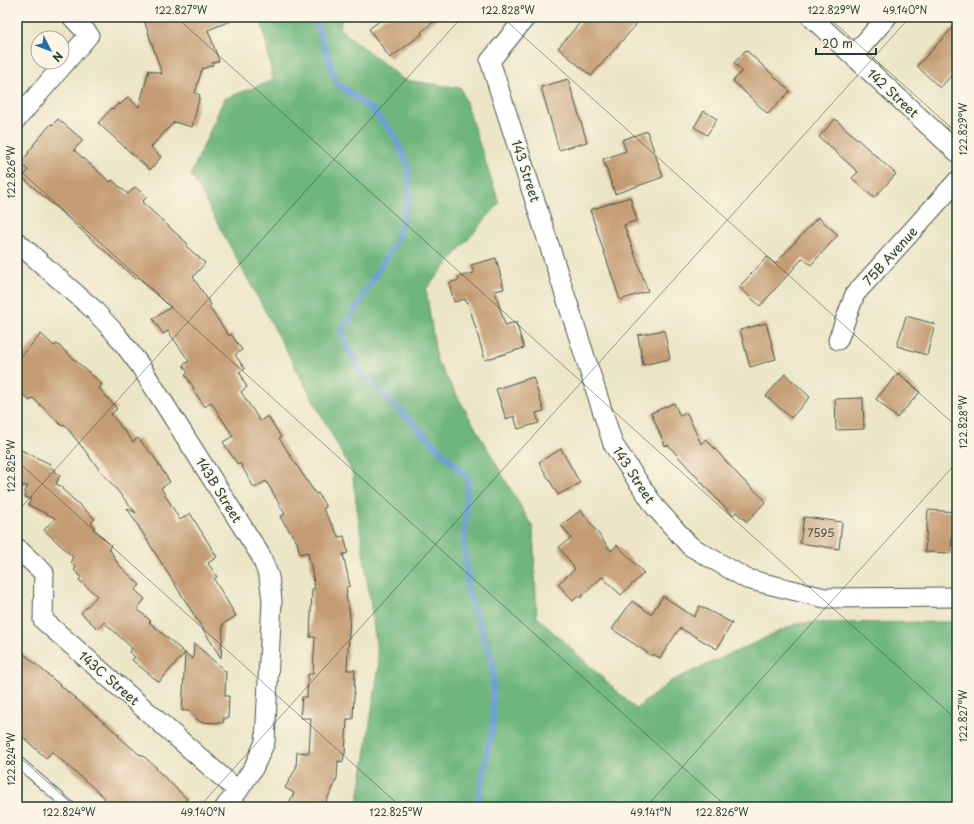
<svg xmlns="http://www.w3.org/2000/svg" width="974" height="824" font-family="'Playpen Sans',sans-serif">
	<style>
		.forest { fill: #6eb67d; stroke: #467a58 }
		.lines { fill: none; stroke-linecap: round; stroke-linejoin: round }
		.stream { stroke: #6e9ed8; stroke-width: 6 }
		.building { fill: #c49c73 }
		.service-casing { stroke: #3e564a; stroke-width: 12 }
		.minor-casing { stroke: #3e564a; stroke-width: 21 }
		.service { stroke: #fff; stroke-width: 10 }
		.minor { stroke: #fff; stroke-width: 19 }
		.ticks { fill: none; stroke: #1f3d34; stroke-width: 1; stroke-opacity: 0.45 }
		.labels { text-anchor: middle; stroke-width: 3; stroke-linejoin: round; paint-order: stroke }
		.number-label { font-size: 11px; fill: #485544 }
		.street-label { font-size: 13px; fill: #1f3d34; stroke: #fcf5e5 }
		.neatline { fill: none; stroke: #1f3d34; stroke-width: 1.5 }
		.ticks-label { font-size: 10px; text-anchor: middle; fill: #1f3d34 }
	</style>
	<rect width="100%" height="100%" fill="#fcf5e5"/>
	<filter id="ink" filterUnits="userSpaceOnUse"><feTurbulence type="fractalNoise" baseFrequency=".025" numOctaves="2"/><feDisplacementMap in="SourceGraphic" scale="8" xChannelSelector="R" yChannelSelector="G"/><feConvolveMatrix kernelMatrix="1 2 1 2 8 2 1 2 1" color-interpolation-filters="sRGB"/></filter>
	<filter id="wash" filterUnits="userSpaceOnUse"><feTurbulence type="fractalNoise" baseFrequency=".012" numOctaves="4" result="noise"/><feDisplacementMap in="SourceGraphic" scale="16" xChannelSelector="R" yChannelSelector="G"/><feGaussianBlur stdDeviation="0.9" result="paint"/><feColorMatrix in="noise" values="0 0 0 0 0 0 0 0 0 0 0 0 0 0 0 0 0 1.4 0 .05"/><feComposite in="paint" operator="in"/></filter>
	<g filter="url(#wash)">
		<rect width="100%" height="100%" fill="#ece5c6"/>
		<!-- forest -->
		<path class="forest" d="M 261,17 L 342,17 L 340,29 L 404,80 L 461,88 L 499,203 L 426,289 L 437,361 L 533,528 L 537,617 L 636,709 L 671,681 L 798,623 L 957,622 L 957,807 L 357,807 L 379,665 L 352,472 L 191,174 L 224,99 L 273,80 Z"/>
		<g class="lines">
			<!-- stream -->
			<path class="stream" d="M 314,17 L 337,83 L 372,110 L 394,135 L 407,165 L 410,191 L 397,239 L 341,333 L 360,371 L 468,478 L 464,542 L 468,593 L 493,663 L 493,723 L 477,807"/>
		</g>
		<g id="blocks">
			<!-- building -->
			<path class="building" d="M 143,17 L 238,17 L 238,18 L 208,30 L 219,61 L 212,63 L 213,65 L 202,69 L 195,93 L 200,95 L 192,127 L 174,122 L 151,147 L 161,157 L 150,170 L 98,123 L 112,108 L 113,109 L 119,103 L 120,105 L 128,97 L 139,107 L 149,70 L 162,74 Z
				M 385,17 L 440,17 L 421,32 L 422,34 L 390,58 L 369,29 Z
				M 585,17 L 629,17 L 636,25 L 591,76 L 558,48 Z
				M 957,23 L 957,69 L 940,88 L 917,66 Z
				M 746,50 L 790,91 L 768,114 L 733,81 L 742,71 L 734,63 Z
				M 568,79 L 587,142 L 559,150 L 541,87 Z
				M 704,111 L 717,119 L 707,135 L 694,127 Z
				M 58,119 L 83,140 L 74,150 L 110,182 L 112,180 L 128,194 L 135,187 L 147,197 L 142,202 L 188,244 L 186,246 L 205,263 L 193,277 L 211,305 L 209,307 L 229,336 L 231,334 L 242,350 L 235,355 L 245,369 L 239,372 L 243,378 L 242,379 L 247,387 L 241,392 L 260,421 L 268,416 L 281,437 L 279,438 L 307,481 L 316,494 L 318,493 L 326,507 L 323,509 L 339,537 L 344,536 L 348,553 L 343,554 L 350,586 L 346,587 L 347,594 L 346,595 L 350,615 L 347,670 L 355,670 L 353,719 L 347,719 L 345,754 L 344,754 L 343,762 L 338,761 L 337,778 L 335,782 L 334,786 L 323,807 L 287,807 L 294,793 L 285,788 L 296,768 L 297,752 L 309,753 L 311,718 L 300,718 L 302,697 L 307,697 L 308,674 L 313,674 L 315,637 L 310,637 L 312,589 L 315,588 L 308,552 L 300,554 L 297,542 L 280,517 L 285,514 L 266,481 L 254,488 L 240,463 L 238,465 L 223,442 L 233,436 L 211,402 L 205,407 L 193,389 L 194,388 L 185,375 L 188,373 L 183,365 L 189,361 L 168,331 L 163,334 L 153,319 L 171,307 L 138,277 L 136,279 L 23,178 L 28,170 L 20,163 L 29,153 L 28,152 L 34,145 L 33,145 L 51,124 L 52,125 Z
				M 835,119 L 896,174 L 874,198 L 852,178 L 858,172 L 819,137 Z
				M 647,131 L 663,177 L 615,194 L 603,159 L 626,151 L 622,140 Z
				M 630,197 L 637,220 L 624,225 L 648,291 L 620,300 L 590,210 Z
				M 818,217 L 838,235 L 811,265 L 803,258 L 760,306 L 739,287 L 767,257 L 775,264 Z
				M 496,258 L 504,289 L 495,291 L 505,325 L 516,322 L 524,348 L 485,360 L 468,302 L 466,303 L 465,299 L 454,302 L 449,283 L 459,280 L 458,277 L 474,273 L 471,265 Z
				M 906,316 L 935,324 L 927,355 L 897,346 Z
				M 766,323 L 776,359 L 750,367 L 740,330 Z
				M 664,330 L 670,359 L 643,365 L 638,335 Z
				M 41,334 L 54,346 L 57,344 L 102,384 L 99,388 L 117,409 L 111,414 L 133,442 L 138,438 L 154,457 L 170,482 L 161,488 L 180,520 L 190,513 L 217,557 L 208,563 L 217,577 L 214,579 L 236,616 L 223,624 L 221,658 L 127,508 L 136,513 L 90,458 L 90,457 L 64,424 L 62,426 L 33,398 L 30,401 L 17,389 L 17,361 Z
				M 899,373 L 920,392 L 897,418 L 876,399 Z
				M 785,374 L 810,397 L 791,418 L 766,396 Z
				M 533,377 L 544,411 L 536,413 L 539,423 L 518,429 L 514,416 L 506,419 L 496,389 Z
				M 863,398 L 864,429 L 836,430 L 835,399 Z
				M 674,403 L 680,416 L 687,413 L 701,444 L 706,439 L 741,478 L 766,501 L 747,522 L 736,512 L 733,515 L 721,504 L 668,445 L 665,446 L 651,413 Z
				M 17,448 L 50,464 L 49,467 L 55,470 L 54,472 L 60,475 L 56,484 L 63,487 L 62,489 L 95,519 L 91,523 L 95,527 L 93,529 L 111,545 L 109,548 L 118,564 L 140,585 L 135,590 L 145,599 L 137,609 L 151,621 L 149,622 L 185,653 L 159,682 L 132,660 L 135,657 L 129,652 L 132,648 L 104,622 L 98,629 L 81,613 L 97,596 L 79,580 L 81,577 L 74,570 L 76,568 L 71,563 L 72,561 L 71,560 L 73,557 L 44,530 L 55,518 L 28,505 L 31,499 L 25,497 L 26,494 L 24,493 L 28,486 L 17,485 Z
				M 561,449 L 580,483 L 558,495 L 539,462 Z
				M 581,510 L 611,551 L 617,545 L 644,573 L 621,595 L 602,577 L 580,598 L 578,596 L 573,601 L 558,584 L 575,569 L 559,547 L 571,538 L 561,525 Z
				M 928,510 L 957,512 L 957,537 L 952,537 L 951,553 L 925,552 Z
				M 804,517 L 842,522 L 839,549 L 800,543 Z
				M 663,596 L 694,617 L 700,606 L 732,623 L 717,649 L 680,628 L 660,658 L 653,654 L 652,656 L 612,629 L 632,601 L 651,614 Z
				M 194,643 L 226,672 L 225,696 L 229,696 L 228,718 L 224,718 L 223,723 L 200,722 L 190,711 L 182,711 L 185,653 L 193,659 Z
				M 17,648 L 103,722 L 104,722 L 119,735 L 118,736 L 140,755 L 141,754 L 157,768 L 156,769 L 187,799 L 180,807 L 97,807 L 105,798 L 52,752 L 46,758 L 17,732 Z"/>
		</g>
	</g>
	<g filter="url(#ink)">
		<use href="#blocks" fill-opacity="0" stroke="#3e564a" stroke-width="1"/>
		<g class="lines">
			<defs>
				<path id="service" d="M 17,761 L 70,807"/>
				<path id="minor" d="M 526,17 L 490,61 L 613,444 L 655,507 L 690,546 L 747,579 L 825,598 L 957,597
					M 811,17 L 957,152
					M 853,56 L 887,17
					M 17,119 L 89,35 L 72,17
					M 17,242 L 93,309 L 116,334 L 139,364 L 261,556 L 269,577 L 272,600 L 265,742 L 254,767 L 238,791 L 225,807
					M 838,340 L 855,294 L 957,181
					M 17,548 L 44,573 L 43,620 L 238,791"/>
			</defs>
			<!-- service casing -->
			<use href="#service" class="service-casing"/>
			<!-- minor casing -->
			<use href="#minor" class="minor-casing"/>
			<!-- service -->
			<use href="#service" class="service"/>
			<!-- minor -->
			<use href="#minor" class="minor"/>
		</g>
	</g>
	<!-- ticks -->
	<path class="ticks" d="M 176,17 L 957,720M 502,17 L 957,427M 828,17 L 957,133M 17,168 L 727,807M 17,461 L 401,807M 17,512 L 462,17M 17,755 L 75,807M 199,807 L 910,17M 646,807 L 957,462"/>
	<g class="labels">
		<!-- number labels -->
		<g class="number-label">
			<text x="821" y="537">7595</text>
		</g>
		<!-- street labels -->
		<g class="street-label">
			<text transform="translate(893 93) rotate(43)" y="5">142 Street</text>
			<text transform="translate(526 171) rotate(72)" y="5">143 Street</text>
			<text transform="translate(890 256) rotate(-48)" y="5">75B Avenue</text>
			<text transform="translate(634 475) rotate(57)" y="5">143 Street</text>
			<text transform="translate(219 490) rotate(58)" y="5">143B Street</text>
			<text transform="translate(109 678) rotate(41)" y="5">143C Street</text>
		</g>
	</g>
	<!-- margin -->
	<rect width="974" height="824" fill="none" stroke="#fcf5e5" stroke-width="44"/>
	<!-- north arrow -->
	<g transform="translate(50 50) rotate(132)"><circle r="19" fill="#fcf5e5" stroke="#a4ab9e"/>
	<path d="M0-3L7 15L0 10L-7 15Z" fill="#1f6fb2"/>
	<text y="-6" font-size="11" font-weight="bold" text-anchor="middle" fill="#1f3d34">N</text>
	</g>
	<!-- scale -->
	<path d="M816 48v6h60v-6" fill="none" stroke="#1f3d34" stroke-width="2"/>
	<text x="822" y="48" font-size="12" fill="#1f3d34" stroke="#fcf5e5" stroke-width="3" paint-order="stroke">20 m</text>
	<rect x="22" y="22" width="930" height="780" class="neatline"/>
	<g class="ticks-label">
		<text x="181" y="14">122.827°W</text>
		<text x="508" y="14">122.828°W</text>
		<text x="834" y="14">122.829°W</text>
		<text x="905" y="14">49.140°N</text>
		<text transform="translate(963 129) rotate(-90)" y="4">122.829°W</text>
		<text transform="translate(11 172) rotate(-90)" y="4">122.826°W</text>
		<text transform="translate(963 422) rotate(-90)" y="4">122.828°W</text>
		<text transform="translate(11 466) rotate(-90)" y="4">122.825°W</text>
		<text transform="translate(963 716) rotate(-90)" y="4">122.827°W</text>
		<text transform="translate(11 759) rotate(-90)" y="4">122.824°W</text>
		<text x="69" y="816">122.824°W</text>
		<text x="203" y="816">49.140°N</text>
		<text x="396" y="816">122.825°W</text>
		<text x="651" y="816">49.141°N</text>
		<text x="722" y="816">122.826°W</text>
	</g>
</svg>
